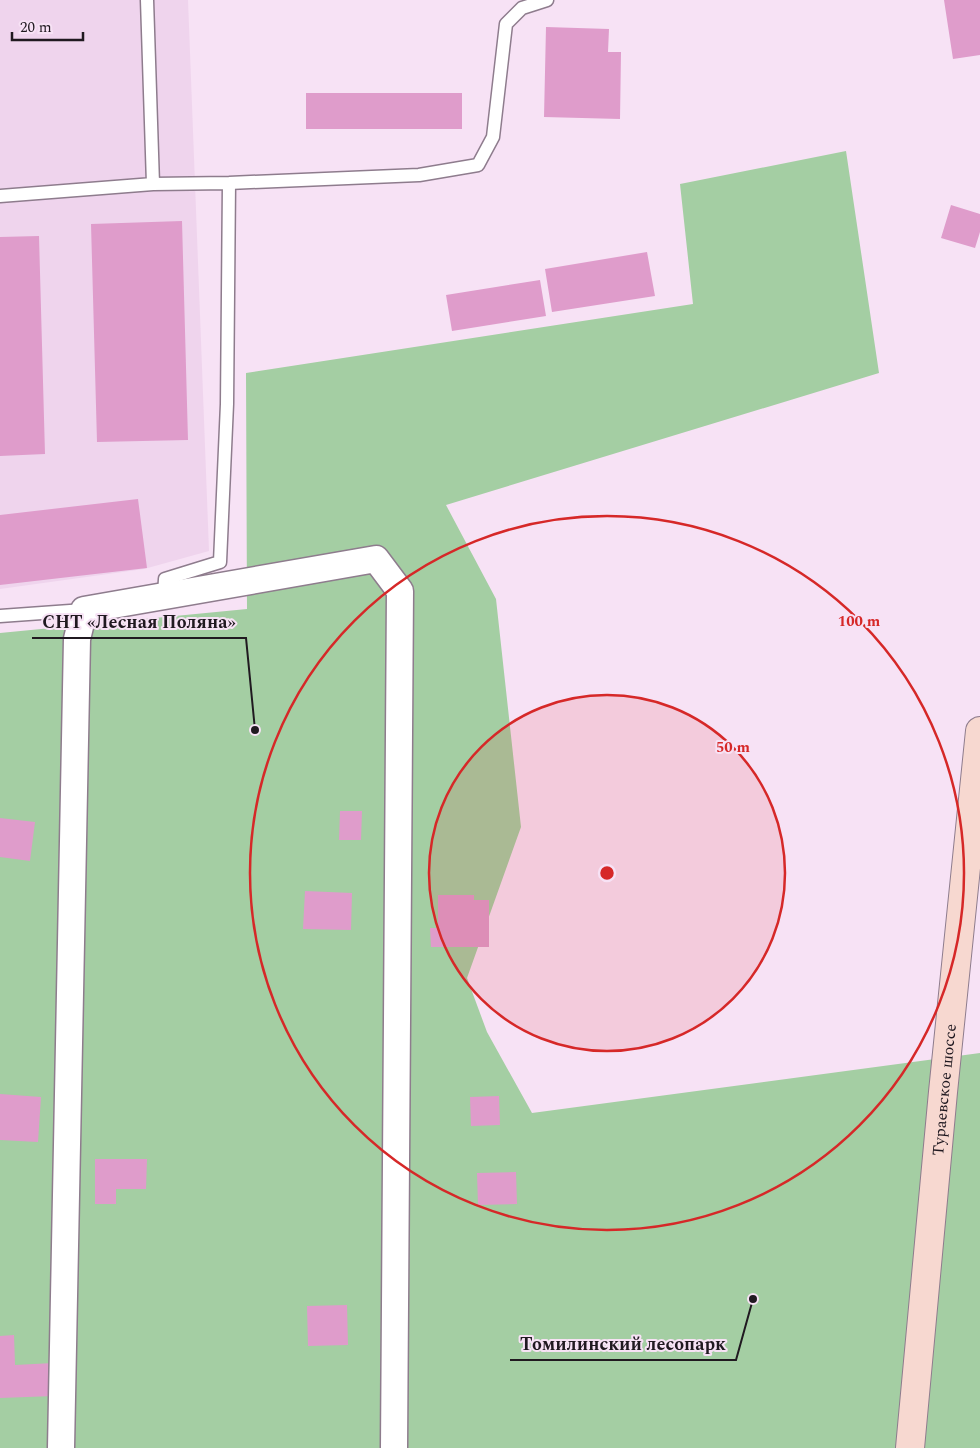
<svg xmlns="http://www.w3.org/2000/svg" width="980" height="1448" font-family="Spectral,serif">
	<style>
		.built { fill: #efd4ed }
		.green { fill: #a4cea3 }
		.building { fill: #df9ccb }
		.lines { fill: none; stroke-linecap: round; stroke-linejoin: round }
		.service-casing { stroke: #8e7c8d; stroke-width: 15 }
		.minor-casing { stroke: #8e7c8d; stroke-width: 29 }
		.secondary-casing { stroke: #8e7c8d; stroke-width: 30 }
		.service { stroke: #fff; stroke-width: 12 }
		.minor { stroke: #fff; stroke-width: 26 }
		.secondary { stroke: #f7d8d0; stroke-width: 28 }
		.ring { fill: none; stroke: #d62828; stroke-width: 2.5 }
		.labels { text-anchor: middle; stroke-width: 4; stroke-linejoin: round; paint-order: stroke }
		.street-label { font-size: 16px; fill: #201920; stroke: #f7e2f5 }
		.centre { fill: #d62828; stroke: #f7e2f5; stroke-width: 2.5 }
		.ring-label { font-size: 15px; text-anchor: middle; font-weight: bold; fill: #d62828; stroke: #f7e2f5; stroke-width: 4; stroke-linejoin: round; paint-order: stroke }
		.leader { fill: none; stroke: #201920; stroke-width: 2 }
		.callout-dot { fill: #201920; stroke: #f7e2f5; stroke-width: 2 }
		.callout-label { font-size: 18px; text-anchor: middle; font-weight: bold; fill: #201920; stroke: #f7e2f5; stroke-width: 4; stroke-linejoin: round; paint-order: stroke }
	</style>
	<rect width="100%" height="100%" fill="#f7e2f5"/>
	<!-- built -->
	<path class="built" d="M 0,0 L 188,0 L 209,551 L 144,569 L 0,589 Z"/>
	<!-- green -->
	<path class="green" d="M 846,151 L 879,373 L 446,505 L 496,599 L 521,827 L 467,978 L 487,1032 L 532,1113 L 980,1053 L 980,1448 L 0,1448 L 0,633 L 247,609 L 246,373 L 693,304 L 680,184 Z"/>
	<!-- building -->
	<path class="building" d="M 944,0 L 980,0 L 980,55 L 953,59 Z
		M 546,27 L 609,29 L 608,52 L 621,52 L 620,119 L 544,117 Z
		M 306,93 L 462,93 L 462,129 L 306,129 Z
		M 951,205 L 980,214 L 980,232 L 975,248 L 941,238 Z
		M 182,221 L 188,440 L 97,442 L 91,224 Z
		M 39,236 L 45,454 L 0,456 L 0,237 Z
		M 647,252 L 655,296 L 552,312 L 545,269 Z
		M 540,280 L 546,316 L 452,331 L 446,295 Z
		M 138,499 L 147,568 L 0,585 L 0,515 Z
		M 340,811 L 362,811 L 361,840 L 339,840 Z
		M 0,818 L 35,822 L 30,861 L 0,857 Z
		M 305,891 L 352,893 L 351,930 L 303,929 Z
		M 438,895 L 474,895 L 474,900 L 489,900 L 489,947 L 431,947 L 430,928 L 438,928 Z
		M 0,1094 L 41,1097 L 38,1142 L 0,1140 Z
		M 499,1096 L 500,1125 L 471,1126 L 470,1097 Z
		M 95,1159 L 147,1159 L 146,1189 L 116,1189 L 116,1204 L 95,1204 Z
		M 516,1172 L 517,1204 L 478,1205 L 477,1173 Z
		M 347,1305 L 348,1345 L 308,1346 L 307,1306 Z
		M 14,1335 L 15,1365 L 53,1363 L 54,1396 L 0,1398 L 0,1336 Z"/>
	<g class="lines">
		<defs>
			<path id="service" d="M 153,184 L 229,183 L 419,175 L 478,165 L 493,137 L 506,24 L 522,8 L 547,0
				M 0,196 L 153,184 L 147,0
				M 164,596 L 165,579 L 220,562 L 227,404 L 229,183
				M 0,616 L 84,610"/>
			<path id="minor" d="M 61,1448 L 77,639 L 84,610 L 376,559 L 400,591 L 394,1448"/>
			<g id="secondary">
				<path id="s1" d="M 910,1448 L 943,1092 L 980,731"/>
			</g>
		</defs>
		<!-- service casing -->
		<use href="#service" class="service-casing"/>
		<!-- minor casing -->
		<use href="#minor" class="minor-casing"/>
		<!-- secondary casing -->
		<use href="#secondary" class="secondary-casing"/>
		<!-- service -->
		<use href="#service" class="service"/>
		<!-- minor -->
		<use href="#minor" class="minor"/>
		<!-- secondary -->
		<use href="#secondary" class="secondary"/>
	</g>
	<!-- distance rings -->
	<circle cx="607" cy="873" r="178" fill="#d62828" fill-opacity=".12"/>
	<g class="ring">
		<circle cx="607" cy="873" r="178"/>
		<circle cx="607" cy="873" r="357"/>
	</g>
	<g class="labels">
		<!-- street labels -->
		<g class="street-label">
			<text dy="6" stroke="none"><textPath href="#s1" startOffset="360">Тураевское шоссе</textPath></text>
		</g>
	</g>
	<circle cx="607" cy="873" r="8" class="centre"/>
	<g class="ring-label">
		<text x="859" y="626">100 m</text>
		<text x="733" y="752">50 m</text>
	</g>
	<!-- callouts -->
	<path class="leader" d="M255 730L246 638H32M753 1299L736 1360H510"/>
	<g class="callout-dot">
		<circle cx="255" cy="730" r="5"/>
		<circle cx="753" cy="1299" r="5"/>
	</g>
	<g class="callout-label">
		<text x="139" y="628">СНТ «Лесная Поляна»</text>
		<text x="623" y="1350">Томилинский лесопарк</text>
	</g>
	<!-- scale -->
	<path d="M12 32v8h71v-8" fill="none" stroke="#201920" stroke-width="2.5"/>
	<text x="20" y="32" font-size="15" fill="#201920" stroke="#f7e2f5" stroke-width="4" paint-order="stroke">20 m</text>
</svg>
